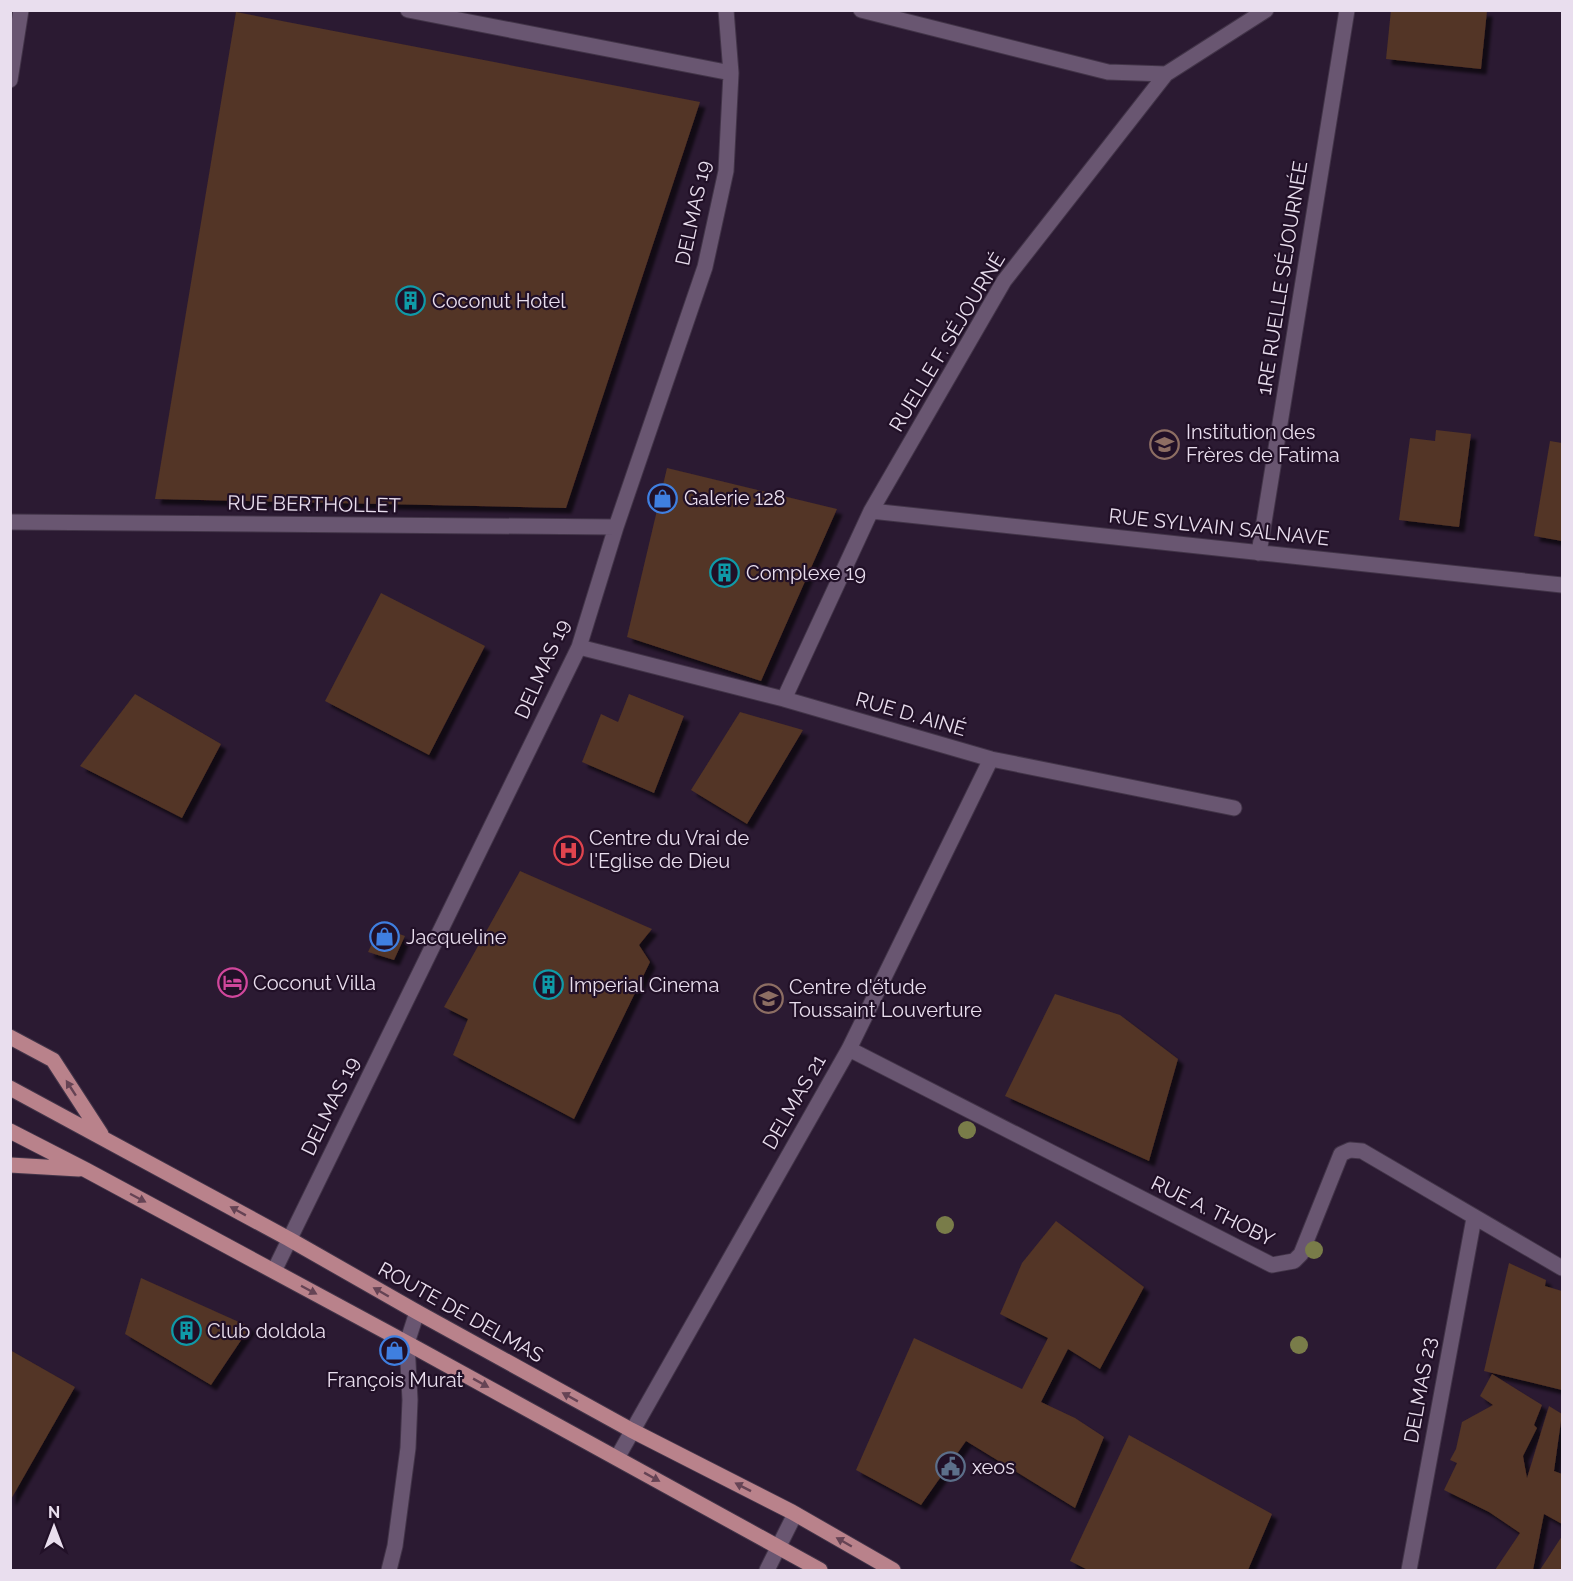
<svg xmlns="http://www.w3.org/2000/svg" width="1573" height="1581" font-family="Raleway,sans-serif">
	<style>
		.building { fill: #523425; filter: url(#shadow) }
		.lines { fill: none; stroke-linecap: round; stroke-linejoin: round }
		.minor-casing { stroke: #423448; stroke-width: 17 }
		.major-casing { stroke: #423448; stroke-width: 17 }
		.minor { stroke: #695671; stroke-width: 15 }
		.major { stroke: #b9828b; stroke-width: 15 }
		.tree { fill: #797c49 }
		.oneway { fill: #654354 }
		.labels { text-anchor: middle; stroke-width: 4.5; stroke-linejoin: round; paint-order: stroke }
		.street-label { font-size: 20px; fill: #e9deee; stroke: #211027 }
		.poi-label { font-size: 20px; fill: #e9deee; stroke: #211027; text-anchor: start }
	</style>
	<defs>
		<filter id="shadow"><feDropShadow dx="5.5" dy="5.5" stdDeviation="1.5" flood-color="#0009"/></filter>
	</defs>
	<rect width="100%" height="100%" fill="#2b1a32"/>
	<!-- building -->
	<path class="building" d="M 1391,10 L 1487,11 L 1481,69 L 1386,59 Z
		M 236,12 L 700,102 L 566,508 L 155,499 Z
		M 1436,430 L 1471,434 L 1459,527 L 1399,520 L 1410,438 L 1435,441 Z
		M 1550,441 L 1562,443 L 1562,541 L 1534,536 Z
		M 667,468 L 837,509 L 761,681 L 627,637 Z
		M 381,593 L 485,646 L 429,755 L 325,701 Z
		M 135,694 L 221,744 L 182,818 L 80,766 Z
		M 629,694 L 684,716 L 654,793 L 582,762 L 601,714 L 618,722 Z
		M 740,712 L 803,730 L 747,824 L 691,790 Z
		M 520,871 L 652,929 L 639,945 L 650,962 L 574,1119 L 453,1055 L 468,1019 L 444,1007 Z
		M 380,927 L 405,936 L 394,960 L 368,952 Z
		M 1055,994 L 1120,1015 L 1178,1059 L 1149,1161 L 1005,1096 Z
		M 1056,1221 L 1144,1287 L 1100,1369 L 1068,1349 L 1041,1402 L 1075,1418 L 1104,1437 L 1075,1508 L 966,1441 L 921,1505 L 856,1470 L 914,1338 L 1022,1389 L 1048,1338 L 1000,1314 L 1022,1263 Z
		M 1509,1263 L 1546,1280 L 1545,1286 L 1562,1291 L 1562,1390 L 1484,1371 Z
		M 141,1278 L 250,1327 L 211,1385 L 125,1334 Z
		M 10,1350 L 75,1387 L 10,1501 Z
		M 1492,1374 L 1542,1405 L 1534,1425 L 1537,1428 L 1523,1456 L 1527,1478 L 1549,1406 L 1562,1414 L 1554,1471 L 1562,1474 L 1562,1524 L 1544,1514 L 1533,1570 L 1495,1570 L 1520,1533 L 1489,1512 L 1444,1490 L 1457,1463 L 1450,1460 L 1456,1449 L 1462,1422 L 1493,1405 L 1480,1396 Z
		M 1129,1435 L 1272,1514 L 1248,1570 L 1088,1570 L 1070,1561 Z
		M 1562,1536 L 1562,1570 L 1540,1570 Z"/>
	<g class="lines">
		<defs>
			<path id="minor" d="M 408,10 L 731,73
				M 861,10 L 1108,72 L 1166,74
				M 10,80 L 21,10
				M 871,511 L 1562,585
				M 10,522 L 616,527
				M 1259,553 L 1347,10
				M 579,647 L 784,699 L 991,759 L 1234,808
				M 784,699 L 871,511 L 1004,281 L 1166,74 L 1266,10
				M 849,1049 L 1272,1265 L 1294,1261 L 1301,1254 L 1341,1154 L 1350,1150 L 1362,1151 L 1562,1268
				M 274,1271 L 579,647 L 616,527 L 705,267 L 726,171 L 731,73 L 726,10
				M 617,1458 L 849,1049 L 991,759
				M 389,1570 L 395,1546 L 408,1448 L 410,1400 L 407,1343 L 417,1312
				M 767,1570 L 795,1514
				M 1409,1570 L 1474,1218"/>
			<path id="major" d="M 10,1037 L 53,1060 L 101,1134
				M 10,1088 L 289,1239 L 417,1312 L 631,1430 L 792,1512 L 893,1570
				M 10,1131 L 86,1170 L 407,1343 L 820,1570
				M 10,1165 L 79,1169"/>
		</defs>
		<!-- minor casing -->
		<use href="#minor" class="minor-casing"/>
		<!-- major casing -->
		<use href="#major" class="major-casing"/>
		<!-- minor -->
		<use href="#minor" class="minor"/>
		<!-- major -->
		<use href="#major" class="major"/>
	</g>
	<!-- trees -->
	<g class="tree">
		<circle cx="967" cy="1130" r="9"/>
		<circle cx="945" cy="1225" r="9"/>
		<circle cx="1314" cy="1250" r="9"/>
		<circle cx="1299" cy="1345" r="9"/>
	</g>
	<!-- one-way arrows -->
	<defs><path id="oneway-solid" d="M-6-.8H1V-3.2L6.5 0L1 3.2V.8H-6Z" transform="scale(1.5)"/></defs>
	<g class="oneway">
		<use href="#oneway-solid" transform="translate(71 1088) rotate(-123)"/>
		<use href="#oneway-solid" transform="translate(138 1198) rotate(28)"/>
		<use href="#oneway-solid" transform="translate(238 1211) rotate(-151)"/>
		<use href="#oneway-solid" transform="translate(309 1290) rotate(28)"/>
		<use href="#oneway-solid" transform="translate(381 1292) rotate(-150)"/>
		<use href="#oneway-solid" transform="translate(481 1383) rotate(29)"/>
		<use href="#oneway-solid" transform="translate(570 1397) rotate(-151)"/>
		<use href="#oneway-solid" transform="translate(652 1477) rotate(29)"/>
		<use href="#oneway-solid" transform="translate(743 1487) rotate(-153)"/>
		<use href="#oneway-solid" transform="translate(844 1542) rotate(-150)"/>
	</g>
	<!-- icons -->
	<defs>
		<symbol id="building-ring" viewBox="-11 -11 22 22"><circle r="9.5" fill="#211027" stroke="#0f9aa8" stroke-width="1.5"/><path d="M-4-6H4V6H1V3H-1V6H-4ZM-2.5-4.3h1.7v1.8h-1.7ZM.8-4.3h1.7v1.8H.8ZM-2.5-1h1.7V.8h-1.7ZM.8-1h1.7V.8H.8Z" fill="#0f9aa8"/></symbol>
		<symbol id="school-ring" viewBox="-11 -11 22 22"><circle r="9.5" fill="#211027" stroke="#8d6e63" stroke-width="1.5"/><path d="M0-5L7-2L0 1L-7-2ZM-4 1L0 2.5L4 1V4Q0 6-4 4Z" fill="#8d6e63"/></symbol>
		<symbol id="shop-ring" viewBox="-11 -11 22 22"><circle r="9.5" fill="#211027" stroke="#3f7fe0" stroke-width="1.5"/><path d="M-5-2.5h2.3a2.7 3.5 0 0 1 5.4 0H5L5.5 6h-11ZM-1.5-2.5h3a1.5 2.3 0 0 0-3 0Z" fill="#3f7fe0"/></symbol>
		<symbol id="hospital-ring" viewBox="-11 -11 22 22"><circle r="9.5" fill="#211027" stroke="#e0444e" stroke-width="1.5"/><path d="M-5-5h3v3.5h4V-5h3V5h-3V1.5h-4V5h-3Z" fill="#e0444e"/></symbol>
		<symbol id="hotel-ring" viewBox="-11 -11 22 22"><circle r="9.5" fill="#211027" stroke="#d1479c" stroke-width="1.5"/><path d="M-6-4.5h1.5V1H6V5H4.5V3h-9V5H-6ZM-4 0a1.8 1.8 0 1 1 3.6 0ZM.5 0V-2.5h3Q6-2.5 6 0Z" fill="#d1479c"/></symbol>
		<symbol id="civic-ring" viewBox="-11 -11 22 22"><circle r="9.5" fill="#211027" stroke="#5c6f8a" stroke-width="1.5"/><path d="M-.6-6.5H3V-4.5H.6V-3L4-1V1h2V6H-6V1h2V-1L-.6-3ZM-1.2 2.5V6h2.4V2.5Z" fill="#5c6f8a"/></symbol>
	</defs>
	<g fill-rule="evenodd">
		<use href="#building-ring" x="394" y="284" width="33" height="33"/>
		<use href="#school-ring" x="1148" y="428" width="33" height="33"/>
		<use href="#shop-ring" x="646" y="482" width="33" height="33"/>
		<use href="#building-ring" x="708" y="556" width="33" height="33"/>
		<use href="#hospital-ring" x="552" y="834" width="33" height="33"/>
		<use href="#shop-ring" x="368" y="920" width="33" height="33"/>
		<use href="#hotel-ring" x="216" y="966" width="33" height="33"/>
		<use href="#building-ring" x="532" y="968" width="33" height="33"/>
		<use href="#school-ring" x="752" y="982" width="33" height="33"/>
		<use href="#building-ring" x="170" y="1314" width="33" height="33"/>
		<use href="#shop-ring" x="378" y="1334" width="33" height="33"/>
		<use href="#civic-ring" x="934" y="1450" width="33" height="33"/>
	</g>
	<g class="labels">
		<!-- street labels -->
		<g class="street-label">
			<text transform="translate(693 213) rotate(-78)" y="7">DELMAS 19</text>
			<text transform="translate(1282 278) rotate(-81)" y="7">1RE RUELLE SÉJOURNÉE</text>
			<text transform="translate(947 342) rotate(-59)" y="7">RUELLE F. SÉJOURNÉ</text>
			<text transform="translate(314 504) rotate(1)" y="7">RUE BERTHOLLET</text>
			<text transform="translate(1219 527) rotate(6)" y="7">RUE SYLVAIN SALNAVE</text>
			<text transform="translate(542 669) rotate(-66)" y="7">DELMAS 19</text>
			<text transform="translate(911 714) rotate(16)" y="7">RUE D. AINÉ</text>
			<text transform="translate(794 1102) rotate(-60)" y="7">DELMAS 21</text>
			<text transform="translate(330 1106) rotate(-64)" y="7">DELMAS 19</text>
			<text transform="translate(1213 1211) rotate(26)" y="7">RUE A. THOBY</text>
			<text transform="translate(461 1312) rotate(29)" y="7">ROUTE DE DELMAS</text>
			<text transform="translate(1420 1390) rotate(-80)" y="7">DELMAS 23</text>
		</g>
		<!-- poi labels -->
		<g class="poi-label">
			<text x="432" y="308">Coconut Hotel</text>
			<text x="1186" y="439">Institution des<tspan x="1186" dy="23">Frères de Fatima</tspan></text>
			<text x="684" y="505">Galerie 128</text>
			<text x="746" y="580">Complexe 19</text>
			<text x="589" y="845">Centre du Vrai de<tspan x="589" dy="23">l'Eglise de Dieu</tspan></text>
			<text x="406" y="944">Jacqueline</text>
			<text x="253" y="990">Coconut Villa</text>
			<text x="569" y="992">Imperial Cinema</text>
			<text x="789" y="994">Centre d'étude<tspan x="789" dy="23">Toussaint Louverture</tspan></text>
			<text x="207" y="1338">Club doldola</text>
			<text x="395" y="1387" text-anchor="middle">François Murat</text>
			<text x="972" y="1474">xeos</text>
		</g>
	</g>
	<!-- border -->
	<rect width="1573" height="1581" fill="none" stroke="#e9deee" stroke-width="24"/>
	<!-- north arrow -->
	<g transform="translate(54 1527)" stroke="#211027" stroke-width="4.5" paint-order="stroke">
	<path d="M0-4.5L10 22L0 15L-10 22Z" fill="#e9deee"/>
	<text y="-9" font-size="16" font-weight="bold" text-anchor="middle" fill="#e9deee">N</text>
	</g>
</svg>
